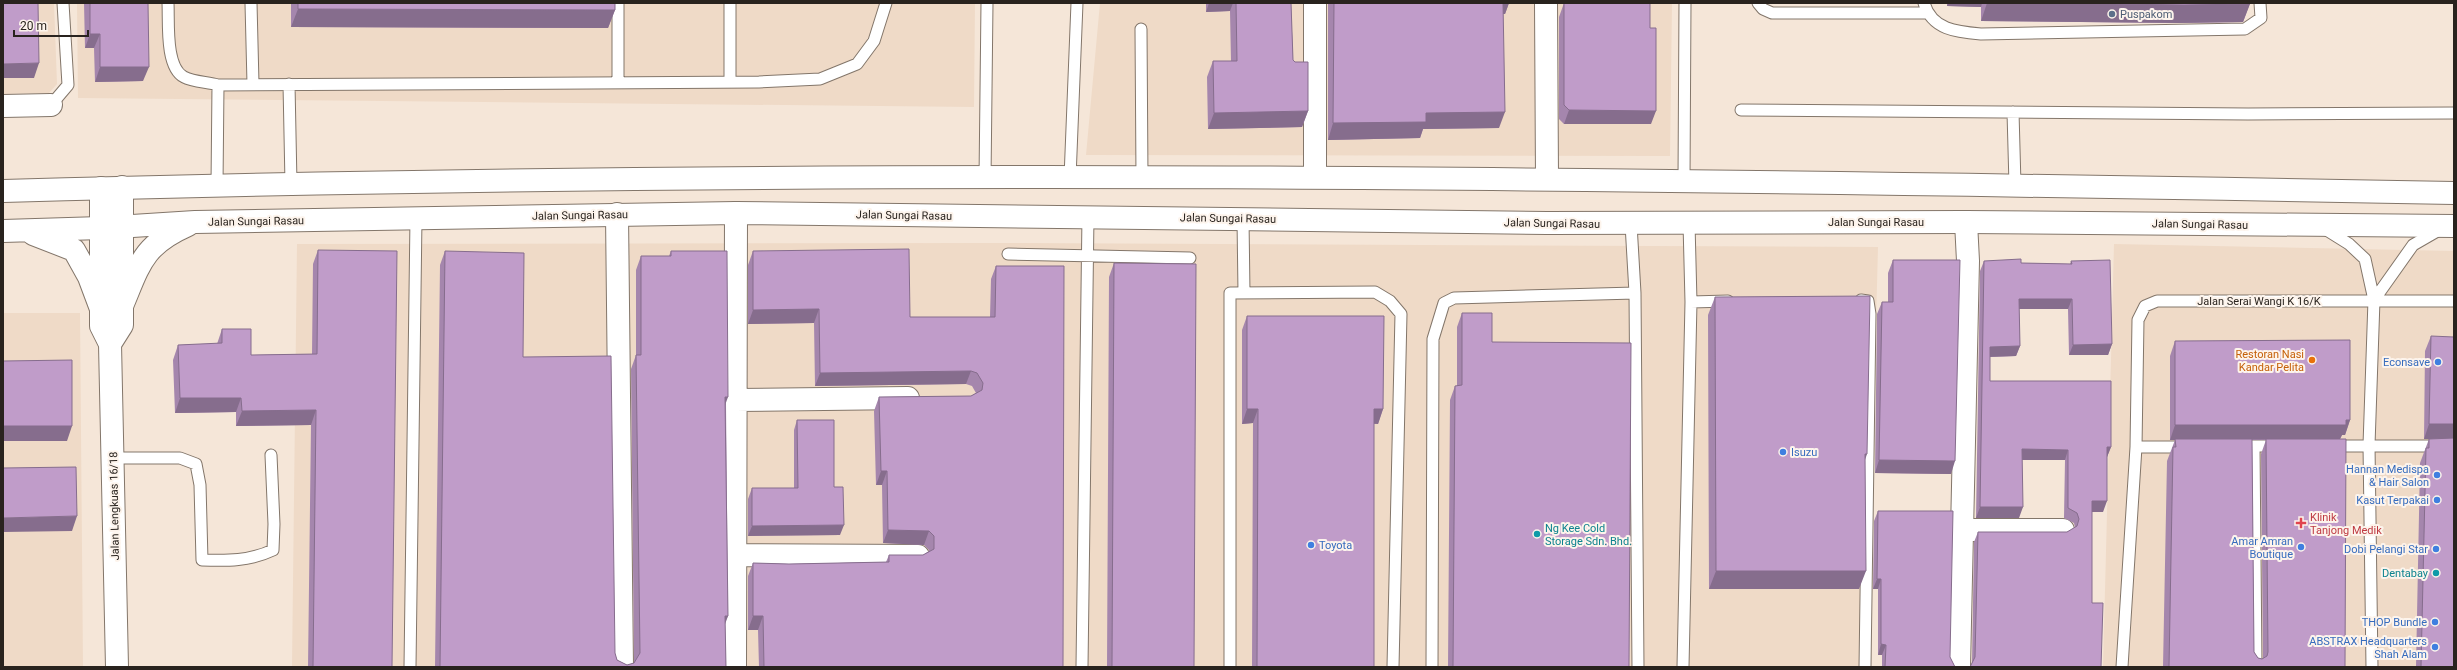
<svg xmlns="http://www.w3.org/2000/svg" width="2457" height="670" font-family="Roboto,sans-serif">
	<style>
		.built { fill: #efdac7 }
		.lines { fill: none; stroke-linecap: round; stroke-linejoin: round }
		.lane-casing { stroke: #83766a; stroke-width: 13 }
		.street-casing { stroke: #83766a; stroke-width: 24 }
		.primary-casing { stroke: #83766a; stroke-width: 24 }
		.lane { stroke: #fff; stroke-width: 11 }
		.street { stroke: #fff; stroke-width: 22 }
		.primary { stroke: #fff; stroke-width: 22 }
		.wall { fill: #a586ad; fill-rule: evenodd }
		.shaded-wall { fill: #866d8d }
		.building { fill: #c09cc9; stroke: #866d8d }
		.service-dot { fill: #5c6f8a; stroke: #fdf4ec; stroke-width: 1.5 }
		.food-dot { fill: #e8710a; stroke: #fdf4ec; stroke-width: 1.5 }
		.shop-dot { fill: #3f7fe0; stroke: #fdf4ec; stroke-width: 1.5 }
		.health-dot { fill: #e0444e; stroke: #fdf4ec; stroke-width: 1.5 }
		.culture-dot { fill: #0f9aa8; stroke: #fdf4ec; stroke-width: 1.5 }
		.labels { text-anchor: middle; stroke-width: 4; stroke-linejoin: round; paint-order: stroke }
		.service-label { font-size: 11px; fill: #4e5e75; stroke: #fdf4ec; text-anchor: start }
		.street-label { font-size: 11px; fill: #29231e; stroke: #fdf4ec }
		.food-label { font-size: 11px; fill: #c56008; stroke: #fdf4ec; text-anchor: end }
		.shop-label { font-size: 11px; fill: #366cbe; stroke: #fdf4ec; text-anchor: end }
		.health-label { font-size: 11px; fill: #be3a42; stroke: #fdf4ec; text-anchor: start }
		.culture-label { font-size: 11px; fill: #0d838f; stroke: #fdf4ec; text-anchor: start }
	</style>
	<rect width="100%" height="100%" fill="#f5e6d8"/>
	<!-- built -->
	<path class="built" d="M 3,3 L 54,3 L 57,84 L 49,93 L 3,94 Z
		M 77,3 L 975,3 L 974,107 L 78,98 Z
		M 1100,3 L 1672,3 L 1670,156 L 1086,155 Z
		M 997,243 L 1878,247 L 1867,667 L 292,667 L 297,244 Z
		M 2114,244 L 2454,251 L 2454,667 L 2103,667 Z
		M 3,313 L 80,313 L 83,667 L 3,667 Z"/>
	<g class="lines">
		<defs>
			<path id="lane" d="M 168,3 C 169,22 165,67 184,77 C 193,82 208,82 218,85 L 759,82 L 820,79 L 857,64 L 874,41 L 886,3
				M 251,3 L 253,84
				M 618,3 L 618,81
				M 730,3 L 730,81
				M 1758,3 L 1763,9 L 1772,13 L 1927,13
				M 1924,3 C 1932,30 1957,32 1981,34 L 2245,29 L 2261,18 L 2260,3
				M 1141,29 L 1142,178
				M 289,84 L 291,184
				M 51,105 L 68,85 L 63,3
				M 1741,110 L 2248,114 L 2454,113
				M 2013,112 L 2015,185
				M 1070,178 L 1077,3
				M 985,179 L 987,3
				M 1684,180 L 1685,3
				M 217,185 L 218,85
				M 1243,219 L 1244,293
				M 1631,224 L 1635,293 L 1638,667
				M 2325,229 L 2349,244 L 2365,259 L 2374,300 L 2369,445 L 2372,667
				M 1008,254 L 1190,258
				M 1861,300 L 1868,301 L 1870,314 L 1865,667
				M 2374,300 L 2413,245 L 2439,230
				M 1691,302 L 1728,301
				M 2239,446 L 2277,446
				M 2254,446 L 2256,667
				M 2331,446 L 2454,446
				M 2136,447 L 2187,447
				M 113,458 L 180,458 L 196,464 L 200,485 L 202,560 C 227,561 250,561 273,550 L 274,524 L 271,455
				M 410,667 L 416,218
				M 1082,667 L 1088,216
				M 1230,667 L 1230,293 L 1375,292 L 1390,301 L 1401,314 L 1393,667
				M 1432,667 L 1433,339 L 1444,303 L 1454,298 L 1635,293
				M 1683,667 L 1691,302 L 1689,223
				M 2122,667 L 2136,447 L 2138,320 L 2145,306 L 2157,301 L 2454,301"/>
			<path id="street" d="M 1546,3 L 1547,179
				M 3,106 L 51,105
				M 1315,177 L 1315,3
				M 101,188 L 101,326 L 110,344 L 117,667
				M 617,214 L 622,667
				M 110,344 L 122,325 L 122,187
				M 735,400 L 908,398
				M 1962,530 L 2063,530
				M 735,555 L 918,556
				M 735,667 L 736,213
				M 1959,667 L 1968,261 L 1966,222"/>
			<path id="primary" d="M 3,191 C 820,167 1637,178 2454,193
				M 3,231 L 101,228 L 195,222 L 736,213 L 1547,223 L 1966,222 L 2454,226
				M 33,234 L 74,250 L 89,277 L 101,309
				M 122,306 C 140,263 143,245 188,225"/>
		</defs>
		<!-- lane casing -->
		<use href="#lane" class="lane-casing"/>
		<!-- street casing -->
		<use href="#street" class="street-casing"/>
		<!-- primary casing -->
		<use href="#primary" class="primary-casing"/>
		<!-- lane -->
		<use href="#lane" class="lane"/>
		<!-- street -->
		<use href="#street" class="street"/>
		<!-- primary -->
		<use href="#primary" class="primary"/>
	</g>
	<!-- wall -->
	<path class="wall" d="M 84,3 L 148,3 L 143,81 L 95,82 L 94,48 L 85,48 Z
		M 291,3 L 615,3 L 615,10 L 608,28 L 291,27 Z
		M 1206,3 L 1291,3 L 1293,60 L 1308,111 L 1302,127 L 1208,129 L 1207,77 L 1213,61 L 1231,61 L 1230,11 L 1206,12 Z
		M 1328,3 L 1509,3 L 1505,14 L 1503,14 L 1499,128 L 1423,129 L 1420,138 L 1328,140 Z
		M 1564,3 L 1650,28 L 1651,124 L 1564,124 L 1559,119 L 1559,17 Z
		M 1947,3 L 2250,3 L 2243,22 L 2178,23 L 1981,21 L 1981,7 L 1947,6 Z
		M 318,250 L 392,667 L 308,667 L 311,425 L 236,426 L 236,412 L 175,413 L 173,360 L 178,345 L 217,344 L 222,329 L 251,355 L 312,354 L 313,264 Z
		M 445,251 L 523,357 L 617,660 L 627,665 L 634,663 L 634,662 L 631,369 L 636,355 L 636,270 L 641,256 L 669,256 L 671,251 L 726,404 L 728,616 L 725,622 L 726,667 L 435,667 L 440,265 Z
		M 753,251 L 910,317 L 990,317 L 991,279 L 996,266 L 1063,667 L 759,667 L 758,630 L 748,630 L 748,576 L 753,563 L 789,564 L 886,562 L 889,555 L 923,555 L 929,551 L 929,550 L 924,545 L 883,543 L 882,485 L 876,485 L 874,411 L 879,397 L 971,396 L 976,393 L 972,386 L 966,384 L 815,386 L 814,323 L 748,324 L 748,265 Z
		M 1893,260 L 1951,474 L 1875,473 L 1877,314 L 1882,302 L 1888,302 L 1888,273 Z
		M 1984,261 L 2021,263 L 2070,264 L 2071,261 L 2112,344 L 2108,355 L 2069,355 L 2068,309 L 2019,309 L 2020,346 L 2016,356 L 1990,357 L 1990,381 L 2111,447 L 2107,457 L 2103,512 L 2092,512 L 2092,603 L 2101,667 L 1970,667 L 1972,664 L 1974,542 L 1978,532 L 2067,532 L 2075,528 L 2074,523 L 2064,518 L 2065,460 L 2022,460 L 2019,518 L 1976,518 L 1980,271 Z
		M 1114,263 L 1194,667 L 1107,667 L 1109,277 Z
		M 1715,297 L 1865,461 L 1859,589 L 1709,589 L 1708,315 Z
		M 1462,313 L 1492,342 L 1629,667 L 1448,667 L 1450,400 L 1455,386 L 1457,386 L 1457,327 Z
		M 1247,316 L 1383,409 L 1378,424 L 1374,424 L 1374,667 L 1252,667 L 1253,423 L 1242,424 L 1242,330 Z
		M 2431,336 L 2454,667 L 2416,667 L 2420,463 L 2429,439 L 2424,439 L 2425,351 Z
		M 2175,341 L 2350,420 L 2345,435 L 2342,435 L 2340,439 L 2345,667 L 2163,667 L 2167,461 L 2175,440 L 2170,440 L 2170,356 ZM 2252,440 L 2266,440 L 2261,454 L 2263,659 L 2262,659 L 2258,658 L 2254,652 Z
		M 797,420 L 834,487 L 840,535 L 748,536 L 748,499 L 752,488 L 794,488 L 794,430 Z
		M 1878,511 L 1950,657 L 1955,667 L 1882,667 L 1882,655 L 1878,655 L 1878,589 L 1873,589 L 1874,521 Z"/>
	<!-- shaded-wall -->
	<path class="shaded-wall" d="M 1209,3 L 1233,3 L 1230,11 L 1206,12 Z
		M 1501,3 L 1509,3 L 1505,14 L 1497,14 Z
		M 1948,3 L 1982,3 L 1981,7 L 1947,6 Z
		M 1987,3 L 2041,3 L 2250,4 L 2243,22 L 2178,23 L 1981,21 Z
		M 298,9 L 615,10 L 608,28 L 291,27 Z
		M 90,34 L 100,34 L 94,48 L 85,48 Z
		M 39,63 L 34,78 L 3,78 L 3,64 Z
		M 100,67 L 149,67 L 143,81 L 95,82 Z
		M 1569,110 L 1656,111 L 1651,124 L 1564,124 Z
		M 1308,111 L 1302,127 L 1208,129 L 1214,113 Z
		M 1505,112 L 1499,128 L 1423,129 L 1420,138 L 1328,140 L 1333,123 L 1426,113 Z
		M 2019,299 L 2072,299 L 2068,309 L 2015,309 Z
		M 819,309 L 814,323 L 748,324 L 753,310 Z
		M 2112,344 L 2108,355 L 2069,355 L 2073,345 Z
		M 2020,346 L 2016,356 L 1986,357 L 1990,347 Z
		M 971,371 L 966,384 L 815,386 L 820,373 Z
		M 725,397 L 728,397 L 723,411 Z
		M 180,398 L 241,398 L 236,412 L 175,413 Z
		M 1247,409 L 1258,409 L 1253,423 L 1242,424 Z
		M 1374,409 L 1383,409 L 1378,424 L 1369,423 Z
		M 316,410 L 311,425 L 236,426 L 242,411 Z
		M 2350,420 L 2345,435 L 2342,435 L 2340,439 L 2170,440 L 2175,425 Z
		M 2429,424 L 2454,424 L 2454,439 L 2424,439 Z
		M 3,426 L 72,426 L 67,441 L 3,441 Z
		M 2107,447 L 2111,447 L 2107,457 Z
		M 2022,449 L 2068,450 L 2065,460 L 2018,460 Z
		M 1865,454 L 1867,454 L 1861,472 Z
		M 1879,460 L 1955,461 L 1951,474 L 1875,473 Z
		M 881,471 L 887,471 L 882,485 L 876,485 Z
		M 2092,501 L 2107,501 L 2103,512 L 2088,512 Z
		M 1980,507 L 2023,507 L 2019,518 L 1976,518 Z
		M 77,516 L 72,531 L 3,532 L 3,518 Z
		M 844,525 L 840,535 L 748,536 L 752,526 Z
		M 888,530 L 929,531 L 924,545 L 883,543 Z
		M 1716,571 L 1866,571 L 1859,589 L 1709,589 Z
		M 1877,579 L 1881,579 L 1878,589 L 1873,589 Z
		M 725,616 L 728,616 L 723,630 Z
		M 753,616 L 763,616 L 758,630 L 748,630 Z
		M 1881,644 L 1886,645 L 1882,655 L 1878,655 Z"/>
	<!-- building -->
	<path class="building" d="M 3,3 L 38,3 L 39,63 L 3,64 Z
		M 90,3 L 148,3 L 149,67 L 100,67 L 100,34 L 90,34 Z
		M 298,3 L 615,3 L 615,10 L 298,9 Z
		M 1236,3 L 1291,3 L 1293,60 L 1295,62 L 1308,62 L 1308,111 L 1214,113 L 1213,61 L 1237,61 Z
		M 1334,3 L 1503,3 L 1505,112 L 1426,113 L 1426,122 L 1333,123 Z
		M 1564,3 L 1650,3 L 1650,28 L 1656,28 L 1656,111 L 1569,110 L 1564,105 Z
		M 2041,3 L 2250,3 L 2250,4 L 2184,5 Z
		M 909,249 L 910,317 L 995,317 L 996,266 L 1064,266 L 1063,667 L 764,667 L 763,616 L 753,616 L 753,563 L 789,564 L 889,562 L 889,555 L 923,555 L 934,549 L 934,536 L 929,531 L 888,530 L 887,471 L 881,471 L 879,397 L 971,396 L 982,390 L 983,383 L 977,373 L 971,371 L 820,373 L 819,309 L 753,310 L 753,251 Z
		M 318,250 L 397,251 L 392,667 L 313,667 L 316,410 L 242,411 L 241,398 L 180,398 L 178,345 L 222,343 L 222,329 L 251,329 L 251,355 L 317,354 Z
		M 445,251 L 524,253 L 523,357 L 611,356 L 615,653 L 617,660 L 627,665 L 634,663 L 640,653 L 636,355 L 641,355 L 641,256 L 671,256 L 671,251 L 727,251 L 728,397 L 725,397 L 728,616 L 725,616 L 726,667 L 440,667 Z
		M 2021,259 L 2021,263 L 2072,264 L 2071,261 L 2110,260 L 2112,344 L 2073,345 L 2072,299 L 2019,299 L 2020,346 L 1990,347 L 1990,381 L 2111,381 L 2111,447 L 2107,447 L 2107,501 L 2092,501 L 2092,603 L 2103,603 L 2101,667 L 1970,667 L 1975,657 L 1978,532 L 2067,532 L 2077,526 L 2079,519 L 2077,513 L 2068,508 L 2068,450 L 2022,449 L 2023,507 L 1980,507 L 1984,261 Z
		M 1893,260 L 1960,260 L 1955,461 L 1879,460 L 1882,302 L 1893,302 Z
		M 1114,263 L 1196,264 L 1194,667 L 1112,667 Z
		M 1870,296 L 1867,454 L 1865,454 L 1866,571 L 1716,571 L 1715,297 Z
		M 1462,313 L 1492,313 L 1492,342 L 1631,343 L 1629,667 L 1453,667 L 1455,386 L 1462,385 Z
		M 1247,316 L 1384,316 L 1383,409 L 1374,409 L 1374,667 L 1257,667 L 1258,409 L 1247,409 Z
		M 2431,336 L 2454,337 L 2454,424 L 2429,424 Z
		M 2350,340 L 2350,420 L 2346,420 L 2346,425 L 2175,425 L 2175,341 Z
		M 72,360 L 72,426 L 3,426 L 3,361 Z
		M 797,420 L 834,420 L 834,487 L 843,487 L 844,525 L 752,526 L 752,488 L 798,488 Z
		M 2454,438 L 2454,667 L 2421,667 L 2426,448 L 2429,448 L 2429,439 Z
		M 2175,439 L 2252,439 L 2254,652 L 2258,658 L 2262,659 L 2267,656 L 2268,652 L 2266,439 L 2346,439 L 2345,667 L 2169,667 L 2173,447 L 2176,447 Z
		M 76,467 L 77,516 L 3,518 L 3,468 Z
		M 1878,511 L 1953,511 L 1950,657 L 1955,667 L 1885,667 L 1886,645 L 1881,644 L 1881,579 L 1877,579 Z"/>
	<!-- markers -->
	<circle class="service-dot" cx="2112" cy="14" r="4"/>
	<circle class="food-dot" cx="2312" cy="360" r="4"/>
	<g class="shop-dot">
		<circle cx="2438" cy="362" r="4"/>
		<circle cx="1783" cy="452" r="4"/>
		<circle cx="2437" cy="475" r="4"/>
		<circle cx="2437" cy="500" r="4"/>
		<circle cx="1311" cy="545" r="4"/>
		<circle cx="2301" cy="547" r="4"/>
		<circle cx="2436" cy="549" r="4"/>
		<circle cx="2435" cy="622" r="4"/>
		<circle cx="2435" cy="647" r="4"/>
	</g>
	<path class="health-dot" d="M2299 517h4v4h4v4h-4v4h-4v-4h-4v-4h4z"/>
	<g class="culture-dot">
		<circle cx="1537" cy="534" r="4"/>
		<circle cx="2436" cy="573" r="4"/>
	</g>
	<g class="labels">
		<!-- service labels -->
		<g class="service-label">
			<text x="2120" y="18">Puspakom</text>
		</g>
		<!-- street labels -->
		<g class="street-label">
			<text transform="translate(580 215) rotate(-1)" y="4">Jalan Sungai Rasau</text>
			<text transform="translate(904 215) rotate(1)" y="4">Jalan Sungai Rasau</text>
			<text transform="translate(1228 218) rotate(1)" y="4">Jalan Sungai Rasau</text>
			<text transform="translate(256 221) rotate(-1)" y="4">Jalan Sungai Rasau</text>
			<text x="1876" y="226">Jalan Sungai Rasau</text>
			<text transform="translate(1552 223) rotate(1)" y="4">Jalan Sungai Rasau</text>
			<text transform="translate(2200 224) rotate(1)" y="4">Jalan Sungai Rasau</text>
			<text x="2259" y="305">Jalan Serai Wangi K 16/K</text>
			<text transform="translate(114 506) rotate(-91)" y="4">Jalan Lengkuas 16/18</text>
		</g>
		<!-- food labels -->
		<g class="food-label">
			<text x="2304" y="358">Restoran Nasi<tspan x="2304" dy="13">Kandar Pelita</tspan></text>
		</g>
		<!-- shop labels -->
		<g class="shop-label">
			<text x="2430" y="366">Econsave</text>
			<text x="1791" y="456" text-anchor="start">Isuzu</text>
			<text x="2429" y="473">Hannan Medispa<tspan x="2429" dy="13">&amp; Hair Salon</tspan></text>
			<text x="2429" y="504">Kasut Terpakai</text>
			<text x="2293" y="545">Amar Amran<tspan x="2293" dy="13">Boutique</tspan></text>
			<text x="1319" y="549" text-anchor="start">Toyota</text>
			<text x="2428" y="553">Dobi Pelangi Star</text>
			<text x="2427" y="626">THOP Bundle</text>
			<text x="2427" y="645">ABSTRAX Headquarters<tspan x="2427" dy="13">Shah Alam</tspan></text>
		</g>
		<!-- health labels -->
		<g class="health-label">
			<text x="2310" y="521">Klinik<tspan x="2310" dy="13">Tanjong Medik</tspan></text>
		</g>
		<!-- culture labels -->
		<g class="culture-label">
			<text x="1545" y="532">Ng Kee Cold<tspan x="1545" dy="13">Storage Sdn. Bhd.</tspan></text>
			<text x="2428" y="577" text-anchor="end">Dentabay</text>
		</g>
	</g>
	<!-- border -->
	<rect width="2457" height="670" fill="none" stroke="#29231e" stroke-width="8"/>
	<!-- scale -->
	<path d="M14 30v6h74v-6" fill="none" stroke="#29231e" stroke-width="2"/>
	<text x="20" y="30" font-size="12" fill="#29231e" stroke="#fdf4ec" stroke-width="3" paint-order="stroke">20 m</text>
</svg>
